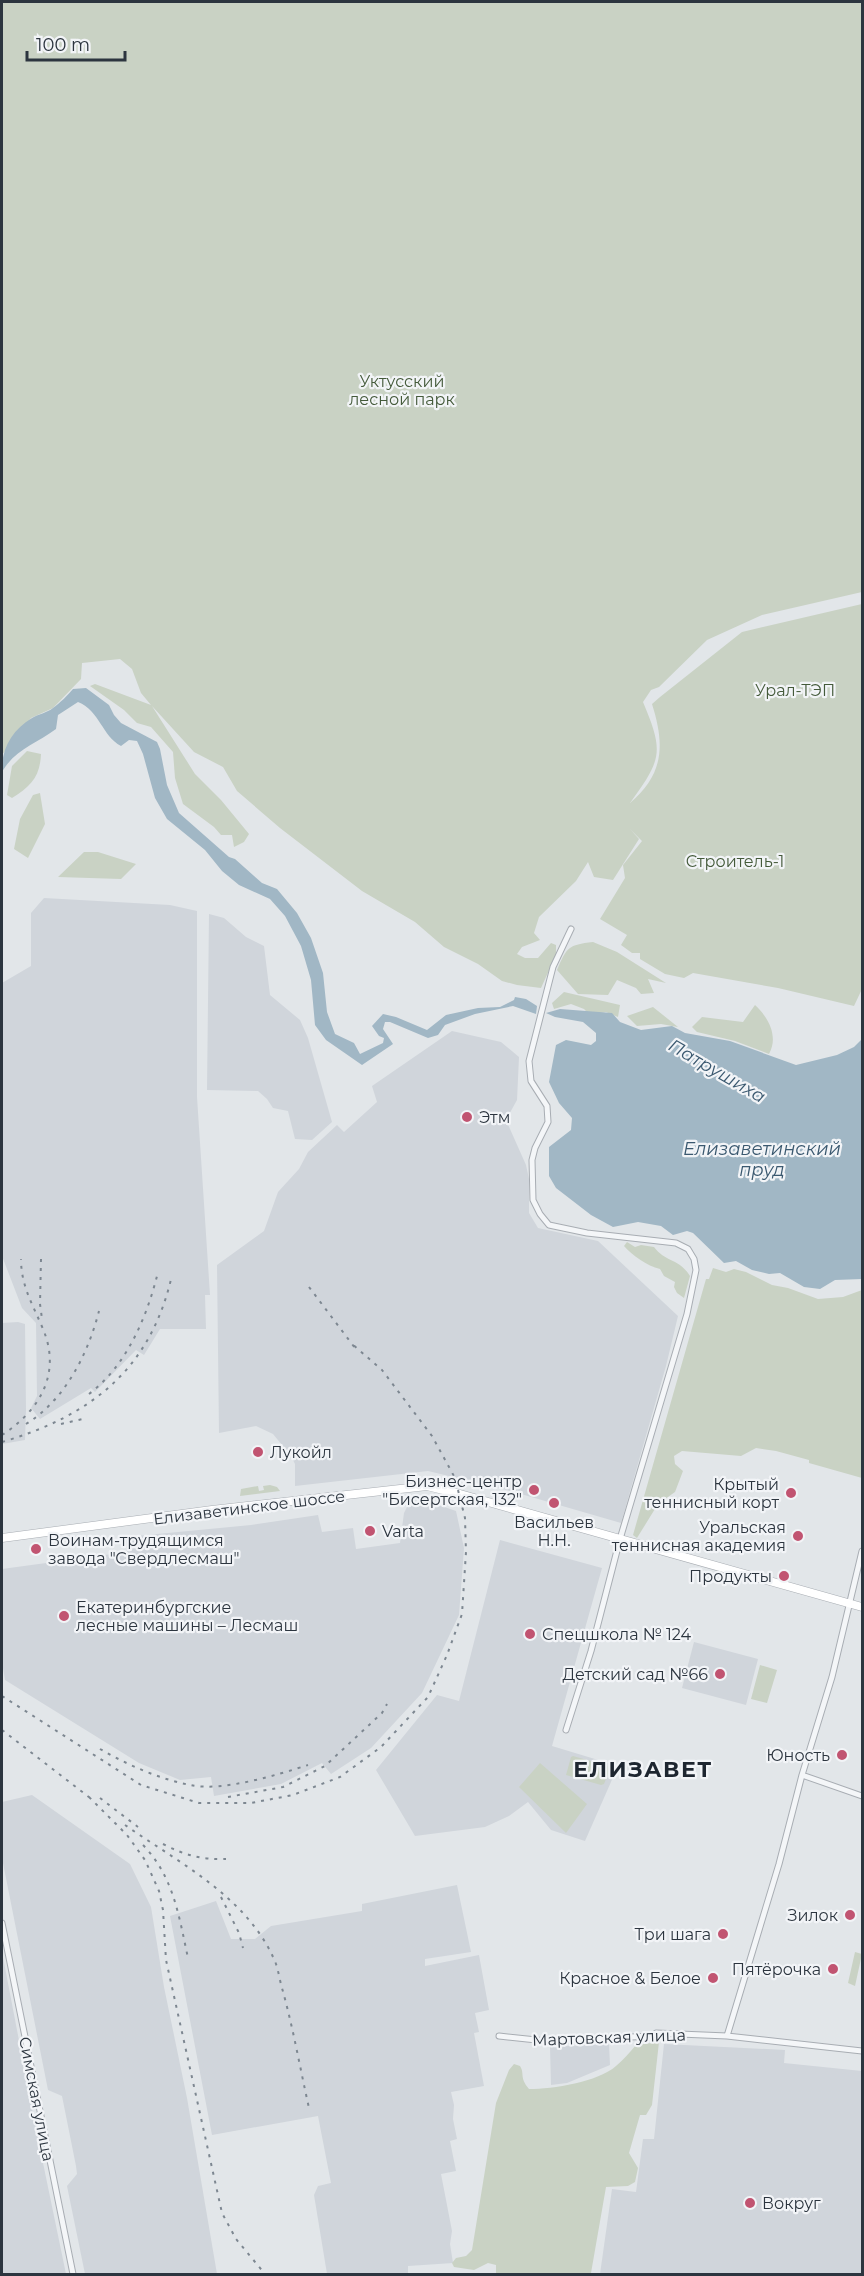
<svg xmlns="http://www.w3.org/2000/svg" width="864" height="2276" font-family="Montserrat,sans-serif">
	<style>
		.built { fill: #d0d5db }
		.green { fill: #c9d2c4 }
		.water { fill: #a1b7c5 }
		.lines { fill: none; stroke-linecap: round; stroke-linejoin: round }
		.street-casing { stroke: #a8adb3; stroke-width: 7 }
		.secondary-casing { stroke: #a8adb3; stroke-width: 9 }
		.street { stroke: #f4f6f8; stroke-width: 5 }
		.secondary { stroke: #fff; stroke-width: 8 }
		.rail { stroke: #7d8791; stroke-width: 2; stroke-dasharray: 3 6; stroke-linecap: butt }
		.poi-dot { fill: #c15471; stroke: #f2f4f7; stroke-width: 2 }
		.labels { text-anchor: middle; stroke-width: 4.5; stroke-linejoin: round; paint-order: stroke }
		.park-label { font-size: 16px; fill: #445a3a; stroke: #f2f4f7 }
		.poi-label { font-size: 16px; fill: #2c353f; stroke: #f2f4f7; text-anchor: end }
		.street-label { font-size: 16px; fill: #2c353f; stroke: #f2f4f7 }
		.water-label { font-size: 18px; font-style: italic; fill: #3a586f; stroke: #f2f4f7 }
		.district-label { font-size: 22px; font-weight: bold; letter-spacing: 1.5px; fill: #1e2630; stroke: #f2f4f7 }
	</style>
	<rect width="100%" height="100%" fill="#e2e6e9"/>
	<!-- built -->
	<path class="built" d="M 44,898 L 170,905 L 197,911 L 197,1097 L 210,1295 L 205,1295 L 206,1329 L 160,1329 L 144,1355 L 136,1350 L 95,1392 L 91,1388 L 40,1419 L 31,1408 L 37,1396 L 36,1323 L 22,1308 L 2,1256 L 2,983 L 31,966 L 31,913 Z
		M 209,914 L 224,918 L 246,937 L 264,946 L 270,995 L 300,1020 L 308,1038 L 332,1122 L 312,1140 L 295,1139 L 288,1111 L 273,1108 L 267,1099 L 258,1091 L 207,1090 Z
		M 452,1031 L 501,1042 L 519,1057 L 517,1100 L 506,1120 L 526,1165 L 529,1179 L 529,1213 L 538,1228 L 598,1241 L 678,1316 L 666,1366 L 621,1523 L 507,1490 L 428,1471 L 295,1486 L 295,1464 L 291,1456 L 273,1434 L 256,1426 L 219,1433 L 217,1265 L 264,1231 L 278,1192 L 299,1169 L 308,1152 L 337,1125 L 344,1132 L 377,1102 L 372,1086 Z
		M 18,1322 L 25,1324 L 26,1410 L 25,1440 L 2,1444 L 2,1323 Z
		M 430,1502 L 456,1511 L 464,1548 L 459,1615 L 422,1693 L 371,1748 L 331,1774 L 322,1763 L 281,1784 L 214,1796 L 211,1777 L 180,1780 L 139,1763 L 5,1680 L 3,1668 L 2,1667 L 2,1569 L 127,1552 L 126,1537 L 251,1525 L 318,1515 L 322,1532 L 353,1528 L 356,1549 L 400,1543 L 404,1513 L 409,1503 Z
		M 500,1540 L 602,1568 L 552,1746 L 618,1766 L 585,1841 L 551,1830 L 528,1802 L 509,1816 L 485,1827 L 415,1836 L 376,1770 L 437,1695 L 459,1701 Z
		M 694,1642 L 758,1659 L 746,1705 L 682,1688 Z
		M 32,1795 L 130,1864 L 151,1907 L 164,1987 L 187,2098 L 217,2274 L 85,2274 L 67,2186 L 77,2174 L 76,2166 L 62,2096 L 48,2090 L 2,1858 L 2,1802 Z
		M 457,1885 L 471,1952 L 425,1959 L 425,1966 L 479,1955 L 489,2010 L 475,2013 L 479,2032 L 474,2033 L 484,2086 L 451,2092 L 454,2105 L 453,2119 L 457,2139 L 450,2141 L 456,2171 L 441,2174 L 452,2231 L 450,2244 L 453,2263 L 408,2266 L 408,2274 L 327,2274 L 314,2195 L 318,2186 L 331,2183 L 318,2116 L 212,2135 L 170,1916 L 216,1901 L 231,1939 L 255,1939 L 271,1926 L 362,1911 L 362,1904 Z
		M 2,1952 L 37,2134 L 66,2274 L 2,2274 Z
		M 609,2044 L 610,2065 L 567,2083 L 551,2085 L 550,2047 Z
		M 664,2044 L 785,2050 L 784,2063 L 862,2071 L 862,2274 L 600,2274 L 612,2189 L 636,2192 L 643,2139 L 654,2139 Z"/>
	<!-- green -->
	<path class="green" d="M 2,2 L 862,2 L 862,592 L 762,615 L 707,640 L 659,687 L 651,690 L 643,702 C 664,752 662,759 630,803 C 664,774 665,745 652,704 L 660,697 L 742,632 L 862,604 L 862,989 L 854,1006 L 778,988 L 693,973 L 684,978 L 665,974 L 640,959 L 640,953 L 632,953 L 621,945 L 627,935 L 600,919 L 625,878 L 623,865 L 642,841 L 630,829 L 639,839 L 613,880 L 594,877 L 588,862 L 576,881 L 539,917 L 534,933 L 540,940 L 522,947 L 517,954 L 525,958 L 538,958 L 551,943 L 556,945 L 556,955 L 541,988 L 517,985 L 502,981 L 478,964 L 444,947 L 415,922 L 362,891 L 280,828 L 237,791 L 223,767 L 194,752 L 152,706 L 195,774 L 221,800 L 249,834 L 244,842 L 234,847 L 232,835 L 221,835 L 214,827 L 183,804 L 175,778 L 173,752 L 151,727 L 137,723 L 124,710 L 90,686 L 95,684 L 151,705 L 141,693 L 132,669 L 120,659 L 82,663 L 81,679 L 53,708 L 31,718 L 2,755 Z
		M 27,751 L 41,754 C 40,777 31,786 12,798 L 7,795 L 12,766 Z
		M 40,793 L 45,824 L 28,858 L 14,849 L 20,819 L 33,795 Z
		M 84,852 L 98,852 L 136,864 L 121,879 L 58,877 Z
		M 593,942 L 617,952 L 666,983 L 648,979 L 654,993 L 641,994 L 636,988 L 617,980 L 608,995 L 578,994 L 557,970 C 567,947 568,945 593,942 Z
		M 564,992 L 620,1005 L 618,1017 L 606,1012 L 590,1015 L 584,1009 L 571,1004 L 554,1009 L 552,1003 Z
		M 755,1005 C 768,1017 779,1036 769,1054 L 735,1041 L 697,1032 L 692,1027 L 702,1017 L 743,1022 Z
		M 653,1007 L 678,1027 L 661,1024 L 637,1026 L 627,1016 Z
		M 627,1242 L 635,1247 L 641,1245 L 654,1247 C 666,1263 679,1258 690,1276 L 684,1298 L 677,1293 L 674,1287 L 675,1282 L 664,1276 L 660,1269 C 647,1266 632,1255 624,1246 Z
		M 713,1268 L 726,1272 L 734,1269 L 746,1272 L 772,1285 L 788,1288 L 818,1299 L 843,1297 L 862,1290 L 862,1478 L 809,1463 L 809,1460 L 776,1451 L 756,1448 L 741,1456 L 682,1451 L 674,1456 L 675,1464 L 683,1471 L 675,1492 L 658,1504 L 637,1538 L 633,1535 L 706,1279 L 709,1279 Z
		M 270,1485 L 277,1487 L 280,1491 L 240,1496 L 241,1489 L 258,1486 L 259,1491 L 264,1490 L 263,1486 Z
		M 760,1665 L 777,1670 L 767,1703 L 751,1699 Z
		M 573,1756 L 608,1766 L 610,1769 L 604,1784 L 601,1785 L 566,1775 L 571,1757 Z
		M 540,1763 L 587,1804 L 566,1833 L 519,1787 Z
		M 855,1952 L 862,1954 L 855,1986 L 848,1983 Z
		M 659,2042 L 652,2105 L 646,2115 L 640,2115 L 629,2153 L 638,2168 L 635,2182 L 628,2186 L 606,2187 L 591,2273 L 585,2274 L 496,2274 L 496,2265 L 488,2263 L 474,2270 L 454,2267 L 452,2263 L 456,2258 L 466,2256 L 472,2250 L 496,2103 L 509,2070 L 514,2064 L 520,2066 C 525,2074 519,2077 529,2089 C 553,2089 598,2082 616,2066 C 623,2060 630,2052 636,2045 Z"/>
	<!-- water -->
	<path class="water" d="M 86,688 L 109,705 L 114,715 L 121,723 L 157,742 L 160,749 L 167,785 L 179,813 L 229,857 L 235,859 L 262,883 L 277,889 L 297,913 L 311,938 L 323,973 L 327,1012 L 335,1034 L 354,1043 L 360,1054 L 383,1043 L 384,1038 L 379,1036 L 372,1026 L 383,1014 L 396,1017 L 427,1030 L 446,1015 L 478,1008 L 500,1007 L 514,1000 L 515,997 L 526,999 L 537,1006 L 536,1014 L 513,1006 L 475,1014 L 445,1025 L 438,1035 L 428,1038 L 390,1022 L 385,1022 L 383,1029 L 393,1044 L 362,1065 L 326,1040 L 315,1025 L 311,980 L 301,946 L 285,916 L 270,899 L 239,885 L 222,871 L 205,850 L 167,819 L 155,798 L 143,754 L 137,741 L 129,740 L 121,746 C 102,736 100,711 78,702 L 58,715 L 56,729 C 36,744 15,749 2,772 C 1,749 12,730 32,718 C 38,714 47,713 53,708 C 60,703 68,695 73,689 Z
		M 560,1009 L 612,1013 L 620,1022 L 641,1030 L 672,1026 L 685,1033 L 730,1041 L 796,1065 L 837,1055 L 854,1047 L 862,1039 L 862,1279 L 835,1280 L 820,1289 L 804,1287 L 780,1273 L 769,1274 L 752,1270 L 736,1261 L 724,1263 L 693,1233 L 687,1231 L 673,1235 L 661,1226 L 638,1222 L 613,1227 L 591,1215 L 556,1188 L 549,1176 L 549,1147 L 571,1130 L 572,1118 L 559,1103 L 549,1082 L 556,1045 L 566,1040 L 591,1045 L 596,1041 L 596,1033 L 583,1022 L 555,1017 L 546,1013 Z"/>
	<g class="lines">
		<defs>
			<path id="street" d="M 566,1730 L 591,1651 L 620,1539 L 687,1314 L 696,1270 L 694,1259 L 688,1249 L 676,1243 L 587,1233 L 549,1225 L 540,1214 L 533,1200 L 532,1160 L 535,1148 L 548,1122 L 547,1106 L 531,1081 L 529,1061 L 553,967 L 571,929
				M 802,1775 L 862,1796
				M 2,1923 L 73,2274
				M 499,2036 L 546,2041 L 652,2036 L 656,2033 L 727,2036 L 862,2051
				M 727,2036 L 779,1864 L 802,1775 L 832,1677 L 862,1551"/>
			<path id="secondary" d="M 2,1538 L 212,1510 L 427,1486 L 460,1494 L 862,1607"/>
		</defs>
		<!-- street casing -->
		<use href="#street" class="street-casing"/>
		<!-- secondary casing -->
		<use href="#secondary" class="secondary-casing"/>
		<!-- street -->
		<use href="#street" class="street"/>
		<!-- secondary -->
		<use href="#secondary" class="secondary"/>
		<!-- rail -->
		<path class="rail" d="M 41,1259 L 40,1304 L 42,1319
			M 309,1287 L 355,1348
			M 89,1394 C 126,1366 146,1319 157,1276
			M 26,1424 C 65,1400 88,1354 99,1311
			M 61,1424 L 87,1418
			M 2,1435 C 39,1411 62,1374 43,1329 C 33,1305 21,1286 21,1259
			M 2,1442 C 91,1416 151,1369 172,1275
			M 2,1696 L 141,1785 L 199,1803 L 251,1803 L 293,1795 L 340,1777 L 381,1747 L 428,1697 L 447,1655 L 462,1614 L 466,1552 L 465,1518 L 455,1478 L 432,1436 L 382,1370 L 351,1343
			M 2,1730 L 94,1801
			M 100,1749 C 128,1765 159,1779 190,1785 C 222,1792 277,1775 308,1765
			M 89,1797 L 127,1835 L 145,1860 L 159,1891 L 163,1910 L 166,1960 L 222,2213 L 236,2239 L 265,2274
			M 228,1797 L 283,1787 L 325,1766 L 382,1713 L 387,1704
			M 100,1798 L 138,1827
			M 125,1825 C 178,1862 245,1896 273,1957 C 278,1966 279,1978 282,1988 C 293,2027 300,2068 309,2108
			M 163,1844 C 184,1855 202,1860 226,1859
			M 143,1845 C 174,1877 179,1917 188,1958
			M 221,1897 L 239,1933 L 243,1948"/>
	</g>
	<!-- markers -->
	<g class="poi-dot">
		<circle cx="467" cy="1117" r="6"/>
		<circle cx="258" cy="1452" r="6"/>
		<circle cx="534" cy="1490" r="6"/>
		<circle cx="791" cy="1493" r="6"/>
		<circle cx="554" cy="1503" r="6"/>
		<circle cx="370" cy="1531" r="6"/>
		<circle cx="798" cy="1536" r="6"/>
		<circle cx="36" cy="1549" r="6"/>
		<circle cx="784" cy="1576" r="6"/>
		<circle cx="64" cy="1616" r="6"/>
		<circle cx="530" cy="1634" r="6"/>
		<circle cx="720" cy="1674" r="6"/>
		<circle cx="842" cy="1755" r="6"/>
		<circle cx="850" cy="1915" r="6"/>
		<circle cx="723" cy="1934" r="6"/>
		<circle cx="833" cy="1969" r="6"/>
		<circle cx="713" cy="1978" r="6"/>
		<circle cx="750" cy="2203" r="6"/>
	</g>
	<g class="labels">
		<!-- park labels -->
		<g class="park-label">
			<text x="402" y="387">Уктусский<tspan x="402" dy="18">лесной парк</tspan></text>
			<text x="795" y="696">Урал-ТЭП</text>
			<text x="735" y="867">Строитель-1</text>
		</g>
		<!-- poi labels -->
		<g class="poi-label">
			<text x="479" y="1123" text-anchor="start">Этм</text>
			<text x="270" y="1458" text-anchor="start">Лукойл</text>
			<text x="522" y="1487">Бизнес-центр<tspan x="522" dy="18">"Бисертская, 132"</tspan></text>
			<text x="779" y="1490">Крытый<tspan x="779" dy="18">теннисный корт</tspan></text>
			<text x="554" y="1528" text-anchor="middle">Васильев<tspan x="554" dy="18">Н.Н.</tspan></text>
			<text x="786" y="1533">Уральская<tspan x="786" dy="18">теннисная академия</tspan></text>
			<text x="382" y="1537" text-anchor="start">Varta</text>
			<text x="48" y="1546" text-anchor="start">Воинам-трудящимся<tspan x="48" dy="18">завода "Свердлесмаш"</tspan></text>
			<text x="772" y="1582">Продукты</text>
			<text x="76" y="1613" text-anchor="start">Екатеринбургские<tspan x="76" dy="18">лесные машины – Лесмаш</tspan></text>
			<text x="542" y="1640" text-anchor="start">Спецшкола № 124</text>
			<text x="708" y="1680">Детский сад №66</text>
			<text x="830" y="1761">Юность</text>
			<text x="838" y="1921">Зилок</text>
			<text x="711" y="1940">Три шага</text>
			<text x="821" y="1975">Пятёрочка</text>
			<text x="701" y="1984">Красное &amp; Белое</text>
			<text x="762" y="2209" text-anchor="start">Вокруг</text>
		</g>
		<!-- street labels -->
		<g class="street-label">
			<text transform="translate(249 1507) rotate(-7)" y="6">Елизаветинское шоссе</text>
			<text transform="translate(609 2037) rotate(-2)" y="6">Мартовская улица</text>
			<text transform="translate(37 2099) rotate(79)" y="6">Симская улица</text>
		</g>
		<!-- water labels -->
		<g class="water-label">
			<text transform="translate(717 1071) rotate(30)" y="6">Патрушиха</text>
			<text x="762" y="1155">Елизаветинский<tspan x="762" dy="21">пруд</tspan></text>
		</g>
		<!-- district labels -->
		<g class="district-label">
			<text x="643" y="1777">ЕЛИЗАВЕТ</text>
		</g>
	</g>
	<!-- border -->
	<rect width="864" height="2276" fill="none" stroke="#2c353f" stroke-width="6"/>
	<!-- scale -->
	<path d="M27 51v9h98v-9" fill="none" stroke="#2c353f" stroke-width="3"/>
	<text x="36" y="51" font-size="18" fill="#2c353f" stroke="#f2f4f7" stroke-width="4.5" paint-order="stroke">100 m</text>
</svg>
